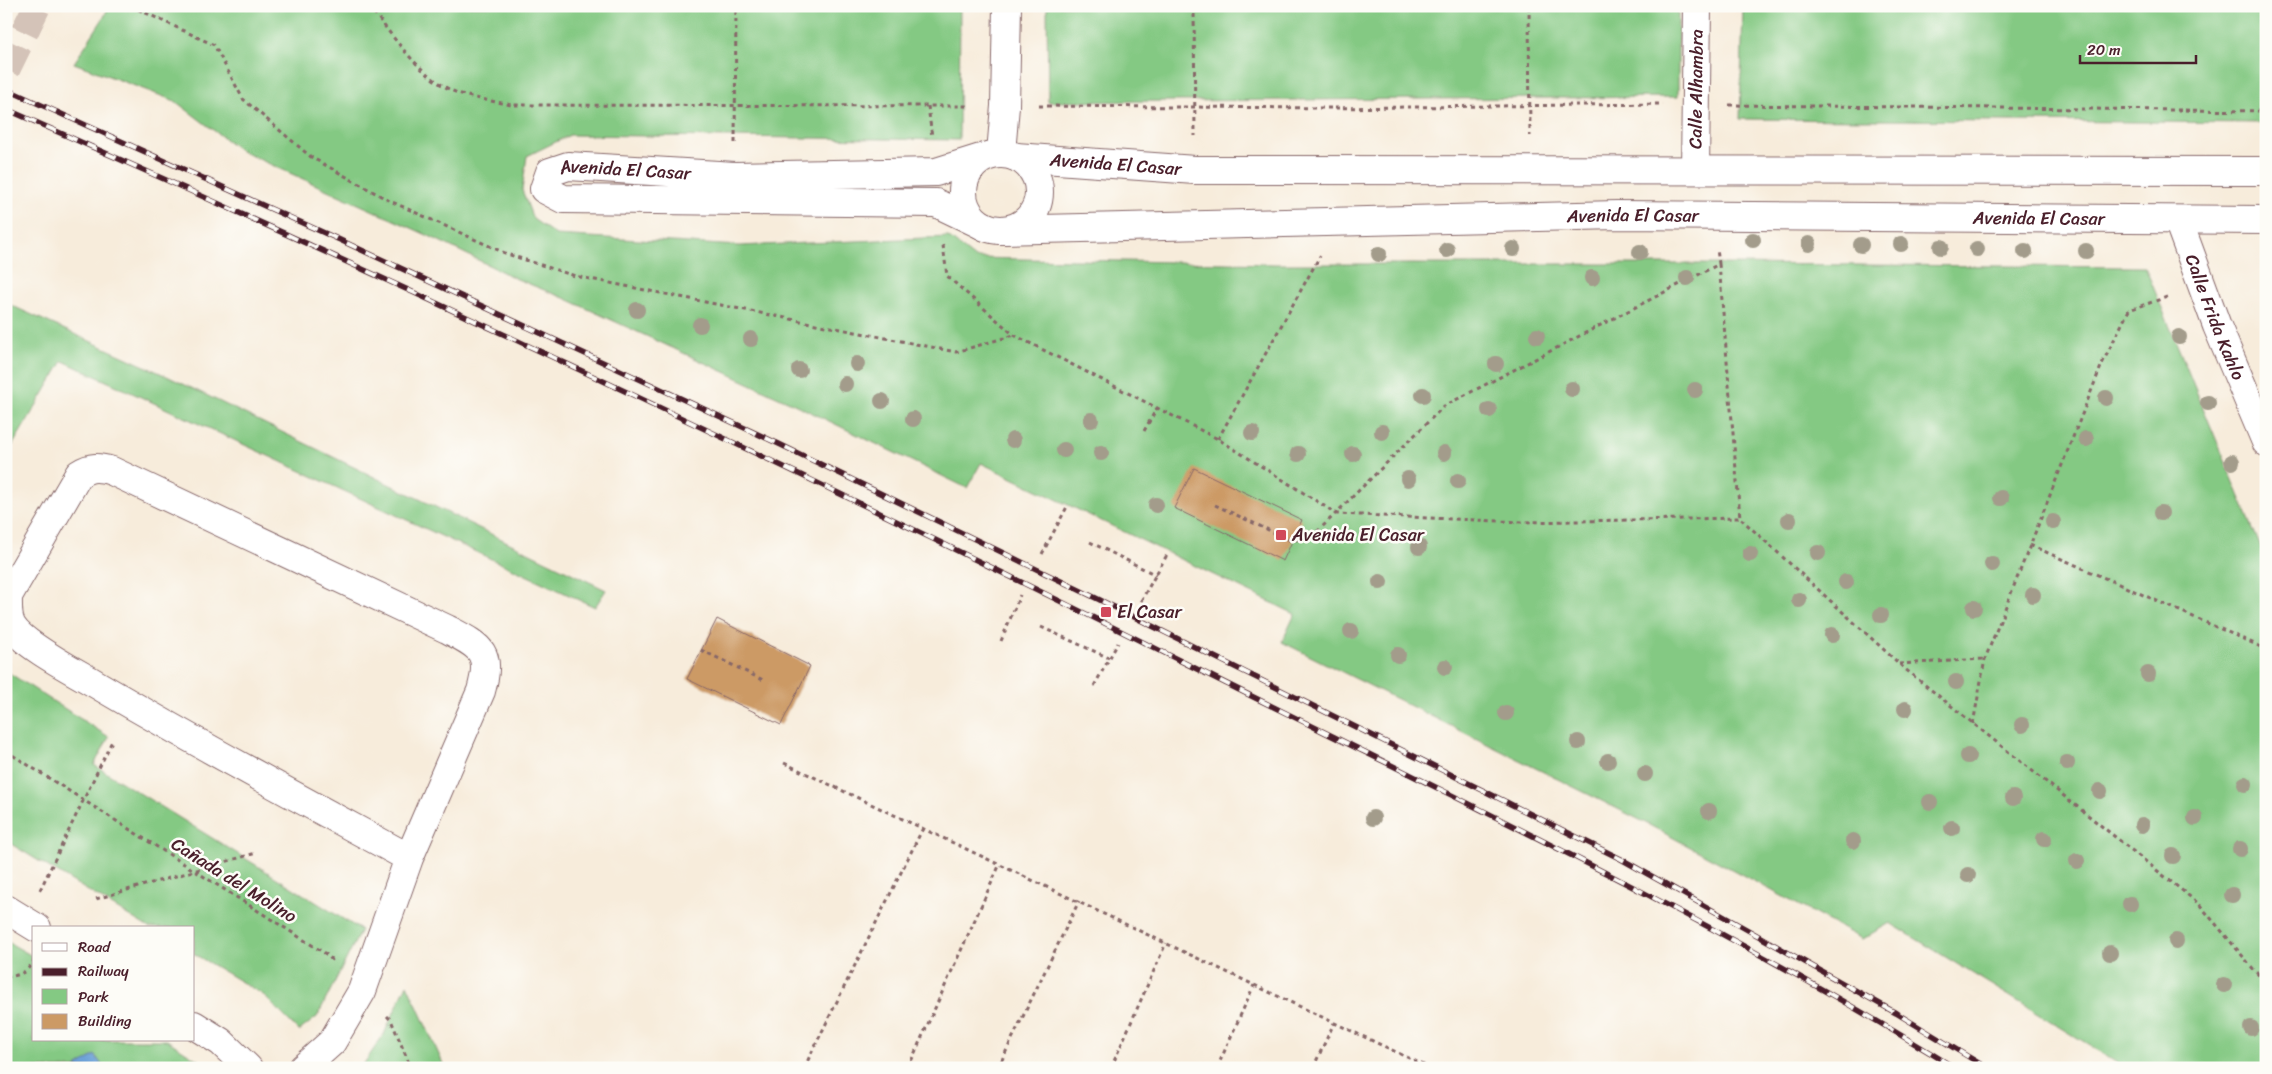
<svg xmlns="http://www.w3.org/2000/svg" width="2272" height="1074" font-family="Sriracha,sans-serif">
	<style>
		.green { fill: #84c983; stroke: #677457 }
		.water { fill: #6aa0d7; stroke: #5a6081 }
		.building { fill: #cc9a65 }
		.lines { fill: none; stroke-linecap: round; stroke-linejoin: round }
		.tertiary-tunnel { stroke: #d4c3b8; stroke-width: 28; stroke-dasharray: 28 14; stroke-linecap: butt }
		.minor-casing { stroke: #876769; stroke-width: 30 }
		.path { stroke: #876769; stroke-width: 3; stroke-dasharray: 4 4; stroke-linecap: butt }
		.minor { stroke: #fff; stroke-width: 28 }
		.rail-casing { stroke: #4a1f2b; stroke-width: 5.5 }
		.rail { stroke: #fdfcf7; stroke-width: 4; stroke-dasharray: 11; stroke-linecap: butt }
		.tree { fill: #a39c8b }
		.poi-dot { fill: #d1495b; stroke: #fdfcf7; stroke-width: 2 }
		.labels { text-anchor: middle; stroke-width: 5; stroke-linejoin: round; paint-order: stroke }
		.street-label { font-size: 18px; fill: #4a1f2b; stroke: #fdfcf7 }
		.poi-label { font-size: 18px; fill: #4a1f2b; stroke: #fdfcf7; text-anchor: start }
	</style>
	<rect width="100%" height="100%" fill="#fdfcf7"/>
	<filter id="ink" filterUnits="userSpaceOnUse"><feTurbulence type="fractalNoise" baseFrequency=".02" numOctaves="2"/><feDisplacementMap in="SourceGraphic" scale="10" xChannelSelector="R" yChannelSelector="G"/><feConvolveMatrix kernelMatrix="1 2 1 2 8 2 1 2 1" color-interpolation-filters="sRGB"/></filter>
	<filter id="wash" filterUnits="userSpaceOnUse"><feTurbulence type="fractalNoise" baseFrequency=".0096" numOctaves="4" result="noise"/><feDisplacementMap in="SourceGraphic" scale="20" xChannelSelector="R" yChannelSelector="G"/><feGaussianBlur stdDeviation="1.12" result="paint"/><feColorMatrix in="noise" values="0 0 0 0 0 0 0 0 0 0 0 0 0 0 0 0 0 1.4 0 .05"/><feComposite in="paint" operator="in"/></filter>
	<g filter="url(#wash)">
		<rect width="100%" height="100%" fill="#f7ecdb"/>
		<!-- green -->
		<path class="green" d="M 109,6 L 960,6 L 959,140 L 570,135 L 527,156 L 522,190 L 533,219 L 556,235 L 739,246 L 948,237 L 975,258 L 1276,264 L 1719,264 L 2145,267 L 2266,560 L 2266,1068 L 2127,1068 L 1890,923 L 1862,939 L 1638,819 L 1282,642 L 1295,614 L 981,463 L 967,488 L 796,405 L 564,298 L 517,279 L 427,235 L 241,151 L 175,101 L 74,63 L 104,17 Z
			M 1047,6 L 1678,6 L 1678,97 L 1048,102 Z
			M 1743,6 L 2266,6 L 2266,123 L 1740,119 Z
			M 6,303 L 169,377 L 606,590 L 595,607 L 63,361 L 6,456 Z
			M 6,671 L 109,737 L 94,765 L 361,930 L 317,1017 L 299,1031 L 262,994 L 194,954 L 194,928 L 149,928 L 6,841 Z
			M 6,941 L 34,957 L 34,1040 L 167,1040 L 210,1068 L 6,1068 Z
			M 407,984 L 445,1068 L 361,1068 L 384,1034 Z"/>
		<!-- water -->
		<path class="water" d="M 95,1055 L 104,1068 L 75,1068 Z"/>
		<g id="blocks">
			<!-- building -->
			<path class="building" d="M 1194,468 L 1302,520 L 1283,561 L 1174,508 Z
				M 717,619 L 810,666 L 781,725 L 687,679 Z"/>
		</g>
	</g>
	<g filter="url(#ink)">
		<use href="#blocks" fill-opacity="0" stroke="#876769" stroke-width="1"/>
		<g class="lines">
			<!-- tertiary-tunnel -->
			<path class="tertiary-tunnel" d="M 6,70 L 37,6"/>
			<defs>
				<g id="minor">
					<path d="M 1001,153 L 1005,106 L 1007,6"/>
					<circle cx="1001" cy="192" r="38"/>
					<path id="s1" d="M 1016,157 L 1195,170 L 2266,171"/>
					<path id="s2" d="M 1695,170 L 1697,6"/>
					<path id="s3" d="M 2178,220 L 2217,326 L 2266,442"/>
					<path id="s4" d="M 986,227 L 936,203 L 563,199 L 544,189 L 550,172 L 568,166 L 735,176 L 936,172 L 987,156"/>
					<path id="s5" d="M 1001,230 L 1617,215 L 2266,220"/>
					<path d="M 6,909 L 37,928"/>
					<path d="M 194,1025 L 221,1042 L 248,1068"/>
					<path d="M 303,1068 L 332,1042 L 362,991 L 409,858 L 481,691 C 492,651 481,647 447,629 L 112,471 C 99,467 91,466 79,474 L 8,596 C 8,606 7,618 12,626 C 23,645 76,672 96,684 C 199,745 304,801 409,858"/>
				</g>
			</defs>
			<!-- minor casing -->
			<use href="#minor" class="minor-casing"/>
			<!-- path -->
			<path class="path" d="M 131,6 L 214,45 L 243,99 L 311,157 L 388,200 L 507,254 L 575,276 L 956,352 L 1014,335
				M 369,6 C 392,35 422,80 458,93 C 475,99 493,101 511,105 L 970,106
				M 1194,6 L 1195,136
				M 1529,6 L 1530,136
				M 1729,105 L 2266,111
				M 928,106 L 932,137
				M 1039,106 L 1329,108 L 1663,104
				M 735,143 L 736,6
				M 943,245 L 947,276 L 1014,335 L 1218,439 L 1337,514 L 1522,522 L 1740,518
				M 1719,264 L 1740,518 L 1905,669 L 2199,904 L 2266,984
				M 1144,431 L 1157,408
				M 1218,439 L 1320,256
				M 1215,505 L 1292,541 L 1315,534 L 1444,406 L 1719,264 L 1717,249
				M 1090,542 L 1156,575
				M 2030,545 L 2266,649
				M 1042,554 L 1068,505
				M 1141,601 L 1168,553
				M 1041,627 L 1109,658
				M 1001,641 L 1020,595
				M 701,650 L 763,680
				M 1899,664 L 1985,659
				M 1094,686 L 1118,643
				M 1973,724 L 1985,659 L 2102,364 L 2129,310 L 2170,296
				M 6,751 L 326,954 L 335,963
				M 784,763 L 1430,1068
				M 40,890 L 113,739
				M 96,899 L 256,853
				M 6,977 C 19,976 28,972 34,960
				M 387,1016 L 391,1020 L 411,1068
				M 804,1068 L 923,828
				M 908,1068 L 1000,864
				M 998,1068 L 1079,901
				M 1111,1068 L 1166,943
				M 1217,1068 L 1254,985
				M 1313,1068 L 1334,1023
				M 1416,1068 L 1418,1062"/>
			<!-- minor -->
			<use href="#minor" class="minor"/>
			<defs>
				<path id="rail" d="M 6,89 L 340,240 L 779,444 L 1100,600 L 1621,859 L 1896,1013 L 1987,1068
					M 6,109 C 416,289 821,481 1221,681 C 1469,804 1720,923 1955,1068"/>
			</defs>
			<!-- rail casing -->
			<use href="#rail" class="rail-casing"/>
			<!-- rail -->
			<use href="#rail" class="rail"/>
		</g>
		<!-- trees -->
		<g class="tree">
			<circle cx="1753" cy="240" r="8"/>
			<circle cx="1809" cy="244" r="8"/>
			<circle cx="1901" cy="244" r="8"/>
			<circle cx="1861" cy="245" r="8"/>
			<circle cx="1941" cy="247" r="8"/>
			<circle cx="1513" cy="249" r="8"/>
			<circle cx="1977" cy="249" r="8"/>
			<circle cx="1447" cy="250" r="8"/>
			<circle cx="2025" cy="251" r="8"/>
			<circle cx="2086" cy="251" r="8"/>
			<circle cx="1640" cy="252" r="8"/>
			<circle cx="1379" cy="254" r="8"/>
			<circle cx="1592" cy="278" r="8"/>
			<circle cx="1687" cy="278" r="8"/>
			<circle cx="637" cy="310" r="8"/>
			<circle cx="700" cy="325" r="8"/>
			<circle cx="1537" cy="336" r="8"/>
			<circle cx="2179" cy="337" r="8"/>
			<circle cx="751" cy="339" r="8"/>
			<circle cx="857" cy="364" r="8"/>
			<circle cx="1496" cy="364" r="8"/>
			<circle cx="799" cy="370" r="8"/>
			<circle cx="845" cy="384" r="8"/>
			<circle cx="1572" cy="389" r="8"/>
			<circle cx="1695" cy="390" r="8"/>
			<circle cx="1423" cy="395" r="8"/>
			<circle cx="2106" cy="398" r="8"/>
			<circle cx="882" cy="401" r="8"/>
			<circle cx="2208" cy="403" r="8"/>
			<circle cx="1489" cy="410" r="8"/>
			<circle cx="913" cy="419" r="8"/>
			<circle cx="1091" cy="420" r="8"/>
			<circle cx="1382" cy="432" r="8"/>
			<circle cx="1252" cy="433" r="8"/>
			<circle cx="2086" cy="439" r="8"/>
			<circle cx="1013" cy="440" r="8"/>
			<circle cx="1064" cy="450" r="8"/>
			<circle cx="1101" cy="453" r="8"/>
			<circle cx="1444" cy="453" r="8"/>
			<circle cx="1298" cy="454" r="8"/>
			<circle cx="1353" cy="454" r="8"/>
			<circle cx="2232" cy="462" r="8"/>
			<circle cx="1408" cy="479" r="8"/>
			<circle cx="1458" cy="481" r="8"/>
			<circle cx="2001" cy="498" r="8"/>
			<circle cx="1156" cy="505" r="8"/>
			<circle cx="2161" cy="513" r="8"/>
			<circle cx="1789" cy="520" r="8"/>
			<circle cx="2053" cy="522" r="8"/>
			<circle cx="1419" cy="547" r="8"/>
			<circle cx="1818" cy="553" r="8"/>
			<circle cx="1750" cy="554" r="8"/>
			<circle cx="1992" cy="564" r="8"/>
			<circle cx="1380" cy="582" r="8"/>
			<circle cx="1846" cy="582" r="8"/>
			<circle cx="2033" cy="595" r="8"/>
			<circle cx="1799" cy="600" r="8"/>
			<circle cx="1974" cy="608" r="8"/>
			<circle cx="1881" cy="615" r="8"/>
			<circle cx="1351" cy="631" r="8"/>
			<circle cx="1832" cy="635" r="8"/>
			<circle cx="1398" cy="655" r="8"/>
			<circle cx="1445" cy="667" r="8"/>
			<circle cx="2148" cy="674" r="8"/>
			<circle cx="1956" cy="682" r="8"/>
			<circle cx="1905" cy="709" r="8"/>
			<circle cx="1506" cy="713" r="8"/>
			<circle cx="2022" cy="725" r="8"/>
			<circle cx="1578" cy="742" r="8"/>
			<circle cx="1968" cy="756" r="8"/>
			<circle cx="1608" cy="761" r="8"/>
			<circle cx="2067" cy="763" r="8"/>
			<circle cx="1645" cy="774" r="8"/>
			<circle cx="2245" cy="784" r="8"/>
			<circle cx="2100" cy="791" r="8"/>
			<circle cx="2013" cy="798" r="8"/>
			<circle cx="1930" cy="802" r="8"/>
			<circle cx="1709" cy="811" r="8"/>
			<circle cx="1373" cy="818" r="8"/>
			<circle cx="2195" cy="818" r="8"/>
			<circle cx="2142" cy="825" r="8"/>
			<circle cx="1952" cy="828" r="8"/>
			<circle cx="2044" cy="839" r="8"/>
			<circle cx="1853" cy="841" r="8"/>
			<circle cx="2240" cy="849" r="8"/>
			<circle cx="2173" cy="856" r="8"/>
			<circle cx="2077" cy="861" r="8"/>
			<circle cx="1968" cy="875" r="8"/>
			<circle cx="2232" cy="895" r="8"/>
			<circle cx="2130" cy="904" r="8"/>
			<circle cx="2176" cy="941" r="8"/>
			<circle cx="2110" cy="953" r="8"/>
			<circle cx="2224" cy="985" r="8"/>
			<circle cx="2251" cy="1028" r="8"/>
		</g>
	</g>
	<!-- markers -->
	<g class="poi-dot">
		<rect x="1275" y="529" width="12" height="12" rx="2.5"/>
		<rect x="1100" y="606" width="12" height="12" rx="2.5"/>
	</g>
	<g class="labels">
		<!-- street labels -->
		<g class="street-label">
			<text dy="6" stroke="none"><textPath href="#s2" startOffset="81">Calle Alhambra</textPath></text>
			<text dy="6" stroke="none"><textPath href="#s1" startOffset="100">Avenida El Casar</textPath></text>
			<text dy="6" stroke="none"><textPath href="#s4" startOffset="544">Avenida El Casar</textPath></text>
			<text dy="6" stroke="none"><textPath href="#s5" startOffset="632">Avenida El Casar</textPath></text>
			<text dy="6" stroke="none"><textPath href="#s5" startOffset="1038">Avenida El Casar</textPath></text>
			<text dy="6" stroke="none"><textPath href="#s3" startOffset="104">Calle Frida Kahlo</textPath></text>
			<text transform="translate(234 880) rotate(32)" y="6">Cañada del Molino</text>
		</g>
		<!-- poi labels -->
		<g class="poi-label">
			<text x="1292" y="541">Avenida El Casar</text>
			<text x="1117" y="618">El Casar</text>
		</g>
	</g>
	<!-- margin -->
	<rect width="2272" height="1074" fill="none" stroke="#fdfcf7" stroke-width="25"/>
	<!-- legend -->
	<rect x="32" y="926" width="162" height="115" fill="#fdfcf7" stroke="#b5a4a5"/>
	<rect x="42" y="943" width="25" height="8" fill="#ffffff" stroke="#b5a4a5"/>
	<text x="78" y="952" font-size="15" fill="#4a1f2b">Road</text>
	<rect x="42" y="968" width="25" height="8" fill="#4a1f2b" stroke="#b5a4a5"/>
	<text x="78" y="976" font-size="15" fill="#4a1f2b">Railway</text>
	<rect x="42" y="989" width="25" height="15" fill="#84c983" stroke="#b5a4a5"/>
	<text x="78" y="1002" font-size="15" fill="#4a1f2b">Park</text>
	<rect x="42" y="1014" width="25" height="15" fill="#cc9a65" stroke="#b5a4a5"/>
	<text x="78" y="1026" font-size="15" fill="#4a1f2b">Building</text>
	<!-- scale -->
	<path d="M2080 55v8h116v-8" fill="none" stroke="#4a1f2b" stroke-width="2.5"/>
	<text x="2087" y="55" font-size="15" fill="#4a1f2b" stroke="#fdfcf7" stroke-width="4" paint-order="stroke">20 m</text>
</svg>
